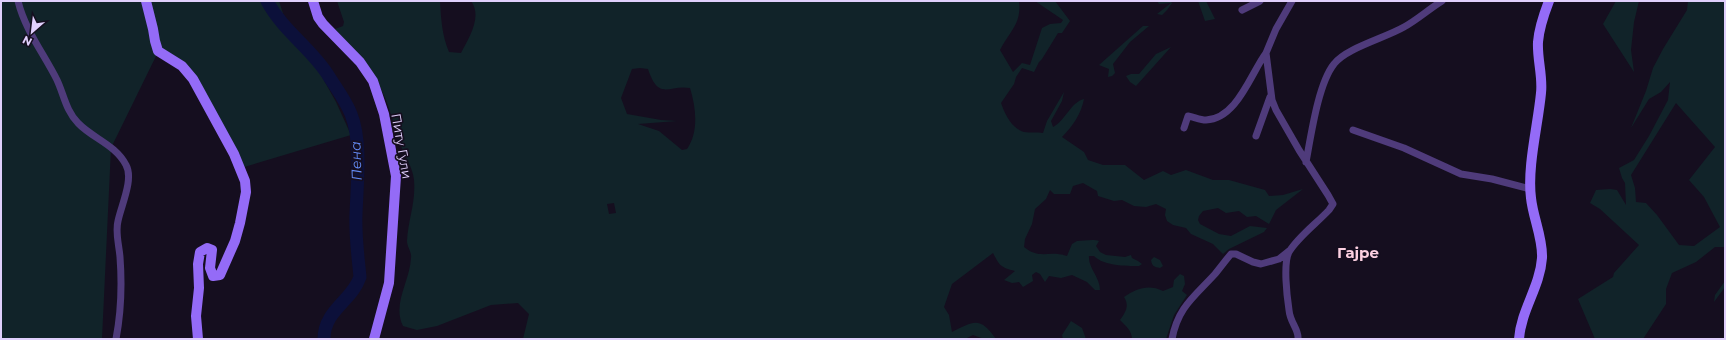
<svg xmlns="http://www.w3.org/2000/svg" width="1726" height="340" font-family="Montserrat,sans-serif">
	<style>
		.green { fill: #112329; fill-rule: evenodd }
		.lines { fill: none; stroke-linecap: round; stroke-linejoin: round }
		.river { stroke: #0c103a; stroke-width: 13 }
		.street { stroke: #4f3b7b; stroke-width: 7 }
		.secondary { stroke: #946bf7; stroke-width: 10 }
		.labels { text-anchor: middle; stroke-width: 3.5; stroke-linejoin: round; paint-order: stroke }
		.street-label { font-size: 13px; fill: #e0cffc; stroke: #150e1f }
		.water-label { font-size: 14px; font-style: italic; fill: #638bf6; stroke: #150e1f }
		.quarter-label { font-size: 15px; font-weight: bold; fill: #fcd0e1; stroke: #150e1f }
	</style>
	<rect width="100%" height="100%" fill="#150e1f"/>
	<!-- green -->
	<path class="green" d="M 1,1 L 263,1 L 267,9 L 276,24 L 316,66 L 336,102 L 351,135 L 241,168 L 193,79 L 158,52 L 111,148 L 102,339 L 1,339 Z
		M 267,1 L 279,1 L 289,32 L 272,10 Z
		M 337,1 L 440,1 C 441,19 442,35 449,52 L 461,53 C 468,39 483,17 471,1 L 1019,1 C 1022,24 1009,32 1000,50 L 1013,72 L 1022,63 L 1030,65 L 1042,28 L 1050,24 L 1061,23 L 1063,20 L 1035,1 L 1055,1 L 1070,21 L 1062,33 L 1058,33 L 1042,59 L 1039,62 L 1034,72 L 1022,68 L 1016,77 L 1014,84 L 1001,103 C 1005,114 1011,128 1024,132 C 1030,133 1037,132 1043,133 L 1047,121 L 1064,92 L 1062,101 L 1051,121 L 1053,127 C 1065,121 1071,102 1084,99 C 1081,114 1073,126 1062,137 L 1084,152 L 1088,160 L 1103,165 L 1125,165 L 1144,180 L 1163,171 L 1171,175 L 1186,170 L 1213,180 L 1229,180 L 1265,190 L 1269,196 L 1283,195 L 1303,189 L 1276,210 L 1269,224 L 1256,216 L 1247,217 L 1239,211 L 1226,213 L 1218,208 L 1203,211 L 1199,216 L 1198,220 L 1200,224 L 1219,234 L 1231,236 L 1250,226 L 1267,228 L 1264,232 L 1229,249 L 1223,254 L 1213,244 L 1191,234 L 1186,228 L 1173,225 L 1167,221 L 1165,215 L 1166,209 L 1156,204 L 1146,207 L 1134,206 L 1122,200 L 1114,201 L 1098,196 L 1097,191 L 1083,183 L 1073,186 L 1070,194 L 1054,194 L 1050,190 L 1046,199 L 1035,209 L 1032,224 L 1025,239 L 1024,247 C 1040,260 1048,250 1067,256 L 1072,244 L 1077,241 C 1084,241 1093,239 1099,241 L 1096,246 L 1100,252 L 1106,255 L 1125,257 L 1131,255 L 1132,258 L 1138,261 L 1142,264 L 1139,266 C 1126,266 1104,266 1094,256 L 1089,256 C 1088,268 1100,277 1100,290 L 1095,290 L 1087,282 L 1072,275 L 1061,278 L 1049,276 L 1045,282 L 1040,274 L 1036,272 L 1032,275 L 1033,281 L 1023,287 L 1019,282 L 1012,283 L 1004,280 L 1015,271 C 1000,267 1000,266 993,253 L 952,284 L 944,307 L 949,315 L 952,332 C 974,321 980,316 996,339 L 984,339 L 973,335 L 965,339 L 523,339 L 529,314 L 518,303 L 491,305 L 437,326 L 417,330 L 403,326 C 392,304 410,281 411,258 C 412,252 407,247 407,241 C 408,220 416,202 414,180 C 413,168 405,157 401,146 C 395,131 392,115 386,100 C 374,70 356,52 335,29 L 343,26 L 344,22 ZM 640,68 L 648,69 C 659,102 669,84 690,88 C 696,107 699,132 687,149 L 682,150 L 659,131 L 638,124 L 677,121 L 661,120 L 627,114 L 621,98 L 632,69 ZM 614,203 L 616,213 L 609,214 L 607,204 Z
		M 1157,1 L 1170,1 L 1172,3 L 1167,10 L 1162,15 L 1157,14 L 1171,3 L 1159,4 Z
		M 1198,1 L 1206,1 L 1215,19 L 1205,21 Z
		M 1616,1 L 1639,1 L 1634,22 L 1631,50 L 1634,72 L 1603,24 Z
		M 1688,1 L 1725,1 L 1725,247 L 1715,247 L 1696,262 L 1672,273 L 1666,289 L 1666,304 L 1643,339 L 1595,339 L 1578,299 L 1613,277 L 1614,273 L 1639,245 L 1600,209 L 1590,203 L 1596,190 L 1610,189 L 1617,190 L 1626,205 L 1625,183 L 1622,178 L 1619,168 L 1634,160 L 1649,136 L 1668,100 L 1670,82 L 1661,92 L 1649,99 L 1631,128 L 1646,91 L 1653,68 L 1663,49 L 1687,10 ZM 1676,103 L 1715,147 L 1689,180 L 1704,197 L 1720,227 L 1694,246 L 1679,245 L 1657,215 L 1646,203 L 1636,202 L 1635,188 L 1631,175 Z
		M 1143,26 L 1149,26 L 1130,42 L 1113,64 L 1115,73 L 1112,76 L 1108,77 L 1109,69 L 1099,65 Z
		M 1171,47 L 1136,86 L 1130,82 L 1126,76 L 1131,74 L 1139,74 L 1156,54 Z
		M 1154,257 L 1160,260 L 1163,266 L 1160,268 C 1154,267 1152,266 1151,260 Z
		M 1180,274 L 1184,276 L 1185,284 L 1182,291 L 1187,295 L 1174,315 L 1166,339 L 1132,339 C 1132,331 1126,326 1120,320 C 1125,313 1130,306 1124,297 C 1137,288 1149,284 1163,291 L 1173,287 L 1174,280 Z
		M 1725,281 L 1725,287 L 1714,302 L 1715,295 Z
		M 1071,321 L 1082,328 L 1086,339 L 1063,339 L 1062,335 Z"/>
	<g class="lines">
		<!-- river -->
		<path class="river" d="M 267,1 C 283,31 311,48 328,75 C 336,88 346,101 351,114 C 362,141 357,185 356,214 C 355,235 358,256 360,277 C 352,301 324,310 324,339"/>
		<!-- street -->
		<path class="street" d="M 18,1 C 25,30 44,54 57,80 C 64,95 66,111 78,123 C 92,138 116,145 126,165 C 134,179 121,206 118,221 C 115,232 119,245 120,257 C 122,284 121,313 116,339
			M 1292,1 L 1276,29 L 1266,53 L 1272,100 L 1276,110 L 1299,150 L 1328,195 L 1333,204 L 1329,210 C 1317,223 1298,237 1289,252 C 1283,263 1287,297 1289,310 C 1290,323 1299,329 1298,339
			M 1242,10 L 1260,1
			M 1184,128 L 1188,116 C 1194,117 1200,120 1206,120 C 1237,119 1251,73 1266,53
			M 1353,130 L 1404,148 L 1461,174 L 1492,179 L 1530,189
			M 1256,136 L 1270,97
			M 1306,162 C 1311,136 1318,84 1334,64 C 1346,48 1385,38 1404,27 C 1417,20 1429,9 1442,1
			M 1172,339 C 1178,307 1194,297 1215,274 C 1220,268 1225,261 1231,254 L 1236,254 L 1253,262 L 1261,264 L 1279,259 L 1289,251"/>
		<!-- secondary -->
		<path class="secondary" d="M 146,1 L 153,29 L 155,41 L 158,51 L 182,66 L 193,79 L 234,154 L 245,181 L 246,192 L 240,223 L 235,241 L 220,275 L 213,276 L 210,268 L 212,250 L 207,248 L 200,252 L 198,264 L 199,288 L 196,316 L 198,339
			M 313,1 L 318,17 L 323,24 L 360,62 L 373,81 L 384,114 L 396,176 L 389,283 L 374,339
			M 1519,339 C 1521,310 1540,287 1542,258 C 1543,238 1533,218 1531,198 C 1527,167 1538,125 1541,93 C 1543,76 1537,59 1538,42 C 1539,28 1544,14 1549,1"/>
	</g>
	<g class="labels">
		<!-- street labels -->
		<g class="street-label">
			<text transform="translate(402 146) rotate(80)" y="5">Питу Гули</text>
		</g>
		<!-- water labels -->
		<g class="water-label">
			<text transform="translate(356 161) rotate(-92)" y="5">Пена</text>
		</g>
		<!-- quarter labels -->
		<g class="quarter-label">
			<text x="1358" y="258">Гајре</text>
		</g>
	</g>
	<!-- border -->
	<rect width="1726" height="340" fill="none" stroke="#e0cffc" stroke-width="4"/>
	<!-- north arrow -->
	<g transform="translate(32 32) rotate(208)" stroke="#150e1f" stroke-width="3" paint-order="stroke">
	<path d="M0-3L7 15L0 10L-7 15Z" fill="#e0cffc"/>
	<text y="-6" font-size="11" font-weight="bold" text-anchor="middle" fill="#e0cffc">N</text>
	</g>
</svg>
